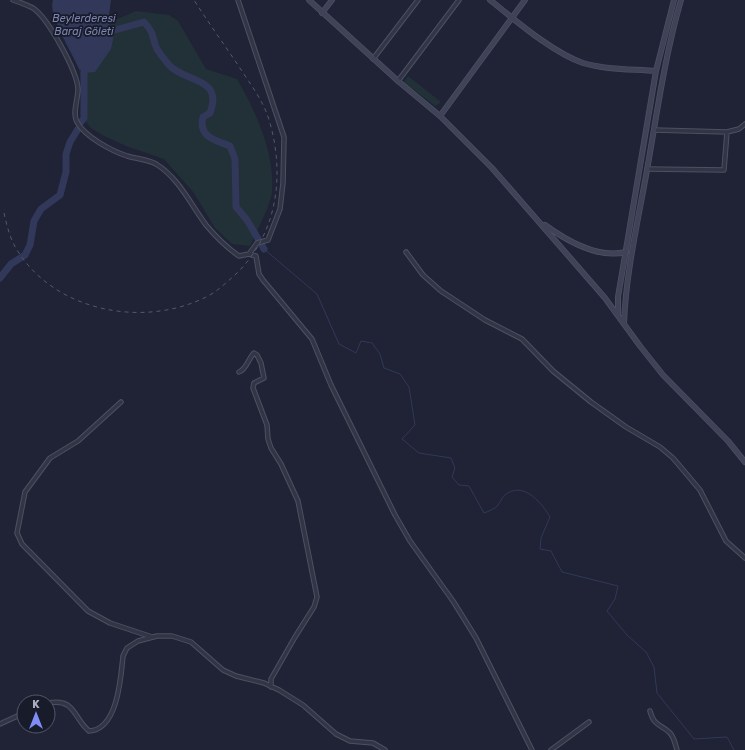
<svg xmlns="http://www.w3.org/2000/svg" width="745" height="750" font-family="Rubik,sans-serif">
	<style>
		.green { fill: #223037 }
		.water { fill: #31385a }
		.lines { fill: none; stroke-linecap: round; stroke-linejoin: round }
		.stream { stroke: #31385a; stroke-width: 1 }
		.river { stroke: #31385a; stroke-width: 7 }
		.street-casing { stroke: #4d5061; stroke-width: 5.5 }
		.secondary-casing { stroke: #4d5061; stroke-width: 6 }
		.street { stroke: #323546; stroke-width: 3.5 }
		.secondary { stroke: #404358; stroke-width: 4.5 }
		.rail { stroke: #54586d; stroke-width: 1; stroke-dasharray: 4 4; stroke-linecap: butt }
		.labels { text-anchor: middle; stroke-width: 3.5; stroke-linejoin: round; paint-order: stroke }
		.water-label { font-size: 11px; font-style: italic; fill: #7c85b0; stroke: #181b2a }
	</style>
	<rect width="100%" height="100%" fill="#1f2335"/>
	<!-- green -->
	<path class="green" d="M 136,11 L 169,15 L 178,21 L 206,69 L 237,79 C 256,111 275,154 272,192 C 271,204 256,233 250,246 L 232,244 L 215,228 L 194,193 L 164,159 L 126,146 L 102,135 L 91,128 L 80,114 L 83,92 L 79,69 L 84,73 L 108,23 Z
		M 408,76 L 440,101 L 440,103 L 435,106 L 404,82 Z"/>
	<!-- water -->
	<path class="water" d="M 53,0 L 111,0 L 108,23 L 115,30 L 111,49 L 95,72 L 84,73 L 79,69 C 73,54 47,14 53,0 Z"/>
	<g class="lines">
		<!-- stream -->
		<path class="stream" d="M 264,249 L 317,294 L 339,344 L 356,353 L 361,341 L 372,343 L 380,354 L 384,368 L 400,374 L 409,387 L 415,425 L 402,439 L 419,453 L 451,458 L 455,468 L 452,477 L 459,485 L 469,486 L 484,513 C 489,511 495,509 498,505 C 501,501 503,495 508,493 C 525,482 543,505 550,517 L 541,538 L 540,549 L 551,551 L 562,572 L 618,586 L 615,599 L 607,611 L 627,635 L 646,652 L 654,667 L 657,693 L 694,739 L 727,737 L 734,750"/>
		<!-- river -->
		<path class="river" d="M 115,30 L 144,22 C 156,35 151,37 157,49 C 160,54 165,60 168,64 C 184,83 224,76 210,113 L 203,117 C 198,137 215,140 230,146 L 235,159 L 236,207 L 247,220 L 264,249
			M 81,122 L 84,118 L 84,73
			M 0,278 L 11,264 L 25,255 L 30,245 L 34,221 L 41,209 L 60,195 L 66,172 L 66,154 L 70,142 L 78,129"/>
		<defs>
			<path id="street" d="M 13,0 C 19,2 27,5 33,8 C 48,18 77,71 78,89 C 78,99 72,114 77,122 C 85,137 112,151 127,156 C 137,159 147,159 156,164 C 179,178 191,205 206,225 C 216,237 226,247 239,256 L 249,254 L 256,256 L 259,274 L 263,280 L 312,339 L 331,385 L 395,515 L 410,541 L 453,601 L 476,638 L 532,750
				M 238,0 L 284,137 L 283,183 L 280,209 L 268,240 L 257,243 L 249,254
				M 373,59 L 418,0
				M 398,81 L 459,0
				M 654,130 L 727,132 L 739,129 L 745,124
				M 647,169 L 724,170 L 727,132
				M 406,252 L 423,275 L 441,291 L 485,320 L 522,339 L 553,371 L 591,402 L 626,427 L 660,447 L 673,458 L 700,490 L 726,541 L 745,558
				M 239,372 C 247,369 248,359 254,353 L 257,355 L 261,363 L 264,378 L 254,383 L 253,388 L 267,425 L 268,439 L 271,448 L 281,464 L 298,501 L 317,597 L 314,607 L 295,637 L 271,679 L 271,687
				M 121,402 L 78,441 L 50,458 L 25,492 L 17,533 L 22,544 L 88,611 L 110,623 L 152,637
				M 48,703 C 76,698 73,718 89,731 C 118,730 121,676 123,656 L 127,648 L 138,641 L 157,636 L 172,636 L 191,642 L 223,670 L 236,676 L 264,683 L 279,690 L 303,705 L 336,734 L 350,741 L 373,743 L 385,750
				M 650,711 C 654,726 660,724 669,732 C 674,736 675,744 677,750
				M 0,724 L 24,713
				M 551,750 L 589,722"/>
			<path id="secondary" d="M 309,0 L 398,81 L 440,116 L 492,168 L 605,298 L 640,346 L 663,375 L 728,441 L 745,462
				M 490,0 C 515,20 553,53 583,63 C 606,70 633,69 656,71
				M 322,13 L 332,0
				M 440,116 L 525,0
				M 545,225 C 567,241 598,259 626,252
				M 618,315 L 618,297 L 656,71 L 674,0
				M 624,323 C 626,272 638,221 647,170 C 657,113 665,55 681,0"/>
		</defs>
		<!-- street casing -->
		<use href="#street" class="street-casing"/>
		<!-- secondary casing -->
		<use href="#secondary" class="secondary-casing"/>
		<!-- street -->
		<use href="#street" class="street"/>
		<!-- secondary -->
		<use href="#secondary" class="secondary"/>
		<!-- rail -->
		<path class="rail" d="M 4,213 C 7,226 10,239 17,250 C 56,313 147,329 210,295 C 220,289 228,281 236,274 C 277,234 285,177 270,123 C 264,101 250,84 238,65 C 223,43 208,22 194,0"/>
	</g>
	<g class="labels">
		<!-- water labels -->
		<g class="water-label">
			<text x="84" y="22">Beylerderesi<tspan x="84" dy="13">Baraj Göleti</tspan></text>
		</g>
	</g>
	<!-- north arrow -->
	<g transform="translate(36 714)"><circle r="19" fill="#181b2a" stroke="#535667"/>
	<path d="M0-3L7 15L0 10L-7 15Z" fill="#7e8ef6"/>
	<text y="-6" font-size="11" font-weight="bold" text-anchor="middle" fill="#acafc3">K</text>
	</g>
</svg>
